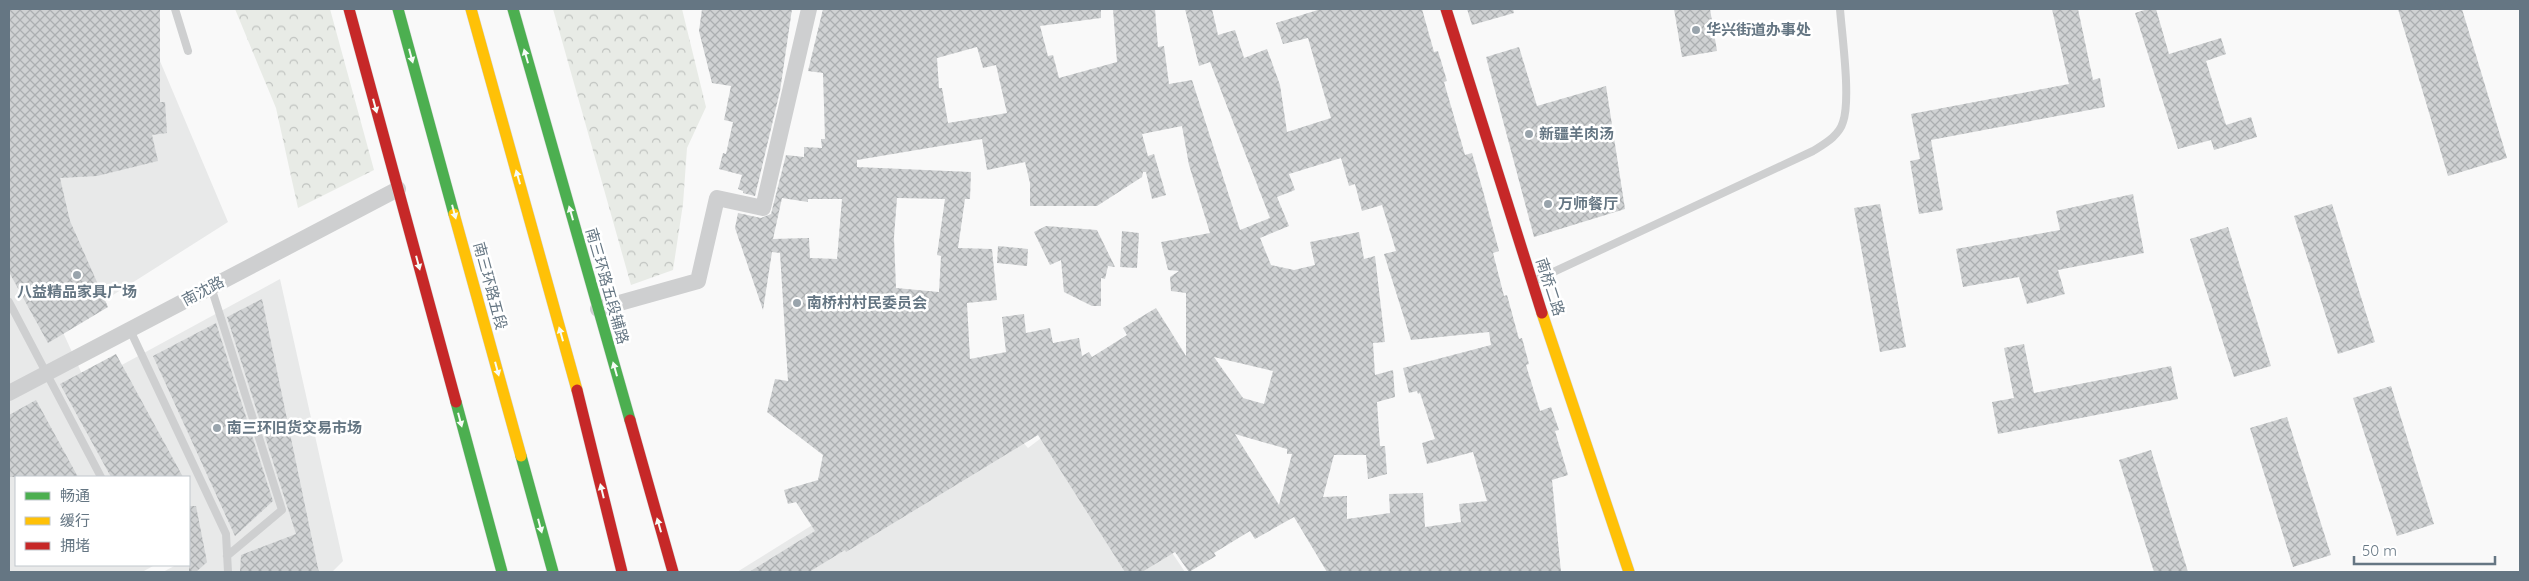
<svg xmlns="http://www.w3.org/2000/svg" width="2529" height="581" font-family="Quicksand,'Noto Sans SC',sans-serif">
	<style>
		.built { fill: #e8e9e9 }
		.park { fill: url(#park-crowns) }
		.building { fill: url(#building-cross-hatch); fill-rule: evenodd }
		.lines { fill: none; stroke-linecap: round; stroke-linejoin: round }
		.fast-casing { stroke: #d5d6d7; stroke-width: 12 }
		.slow-casing { stroke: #d5d6d7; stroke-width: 12 }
		.jam-casing { stroke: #d5d6d7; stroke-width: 12 }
		.lane { stroke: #cecfd0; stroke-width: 8 }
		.street { stroke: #cecfd0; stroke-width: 16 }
		.fast { stroke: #4caf50; stroke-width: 11 }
		.slow { stroke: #ffc107; stroke-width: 11 }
		.jam { stroke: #c62828; stroke-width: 11 }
		.oneway { fill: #f6fbf6 }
		.poi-dot { fill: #99a4ac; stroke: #fff; stroke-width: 2 }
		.labels { text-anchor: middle; stroke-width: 5; stroke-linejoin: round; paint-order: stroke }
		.poi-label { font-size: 15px; font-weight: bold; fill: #657683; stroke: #fff; text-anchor: start }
		.street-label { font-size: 15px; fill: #657683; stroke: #fff }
	</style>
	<defs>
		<pattern id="park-crowns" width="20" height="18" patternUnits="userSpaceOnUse" patternTransform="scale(1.25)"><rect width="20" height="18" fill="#e8ebe6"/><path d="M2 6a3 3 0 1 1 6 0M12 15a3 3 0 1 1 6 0" fill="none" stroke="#c0c3c0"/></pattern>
		<pattern id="building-cross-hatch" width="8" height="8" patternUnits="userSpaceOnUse" patternTransform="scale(1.25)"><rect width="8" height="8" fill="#d0d2d3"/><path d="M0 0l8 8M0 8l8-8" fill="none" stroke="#acafb1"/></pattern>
	</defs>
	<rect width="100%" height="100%" fill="#f9f9f9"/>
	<!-- built -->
	<path class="built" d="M 9,9 L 138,9 L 228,222 L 61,328 L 129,477 L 16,477 L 16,565 L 155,565 L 142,572 L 9,572 Z
		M 280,279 L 343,561 L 332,572 L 163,572 L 176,565 L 189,565 L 189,477 L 144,477 L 96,379 Z
		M 995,411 L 1028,448 L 1077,411 L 1185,572 L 737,572 Z"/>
	<!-- park -->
	<path class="park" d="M 235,9 L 330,9 L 374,170 L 298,208 L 276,108 Z
		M 553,9 L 682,9 L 706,107 L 687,148 L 683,204 L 673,270 L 631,285 Z"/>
	<!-- building -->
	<path class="building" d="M 9,9 L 160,9 L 160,102 L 165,102 L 167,133 L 152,135 L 158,161 L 97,176 L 60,178 L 70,221 L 108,307 L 48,343 L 9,272 Z
		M 702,9 L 792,9 L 780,91 L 755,196 L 743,193 L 743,191 L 738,189 L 742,175 L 719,169 L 723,153 L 726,154 L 733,122 L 724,120 L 731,86 L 712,83 L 699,31 Z
		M 823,9 L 1101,9 L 1101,18 L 1040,26 L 1048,56 L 1053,55 L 1059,78 L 1117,62 L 1113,9 L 1155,9 L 1158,47 L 1164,46 L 1169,84 L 1192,80 L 1240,230 L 1270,218 L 1210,62 L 1199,66 L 1185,9 L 1212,9 L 1218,35 L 1235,30 L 1244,58 L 1267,49 L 1280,85 L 1287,132 L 1331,118 L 1308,38 L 1283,44 L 1276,23 L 1321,9 L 1422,9 L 1434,52 L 1438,51 L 1447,81 L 1444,82 L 1465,155 L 1472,153 L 1483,191 L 1499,251 L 1493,253 L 1504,296 L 1507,295 L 1519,339 L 1522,338 L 1529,364 L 1526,365 L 1540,411 L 1551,407 L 1559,430 L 1555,431 L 1568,475 L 1552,480 L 1561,572 L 1327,572 L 1294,517 L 1255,539 L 1250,531 L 1214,553 L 1216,556 L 1189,572 L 1175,552 L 1142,572 L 1125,572 L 1038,435 L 846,552 L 845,550 L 809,572 L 749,572 L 815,531 L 796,502 L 788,504 L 784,490 L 818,480 L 823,455 L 767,412 L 775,379 L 788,381 L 780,253 L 772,252 L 763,310 L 735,228 L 738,213 L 761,218 L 771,214 L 786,155 L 804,157 L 804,147 L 822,148 L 821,139 L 825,139 L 823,73 L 808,71 ZM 977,47 L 983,68 L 996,65 L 1007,113 L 948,123 L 942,88 L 939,88 L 937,58 ZM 1182,126 L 1189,165 L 1210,233 L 1161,242 L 1168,270 L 1179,271 L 1170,277 L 1171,291 L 1186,293 L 1186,356 L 1156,308 L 1123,328 L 1127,335 L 1092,357 L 1089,352 L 1082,356 L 1079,338 L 1053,343 L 1050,328 L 1026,333 L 1024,314 L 1002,317 L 1006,352 L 970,359 L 967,303 L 997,300 L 992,249 L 958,248 L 965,199 L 970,199 L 971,172 L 857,167 L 857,160 L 982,139 L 987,170 L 1025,162 L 1030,183 L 1030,206 L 1097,206 L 1142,177 L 1143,172 L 1146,172 L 1152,199 L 1166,195 L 1154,154 L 1148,156 L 1142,134 ZM 1341,158 L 1349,186 L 1355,184 L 1362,211 L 1382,205 L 1396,251 L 1384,254 L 1411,340 L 1489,332 L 1491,345 L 1403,368 L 1409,393 L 1417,391 L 1418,394 L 1420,393 L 1435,439 L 1422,443 L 1427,464 L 1473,452 L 1487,501 L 1459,504 L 1461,522 L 1425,527 L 1423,493 L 1389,494 L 1390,513 L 1347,519 L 1347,496 L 1323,497 L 1334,455 L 1366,455 L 1368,479 L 1387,474 L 1385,446 L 1380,446 L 1377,402 L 1395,397 L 1393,370 L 1375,375 L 1373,343 L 1385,342 L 1375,256 L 1364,259 L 1359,232 L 1310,242 L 1315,265 L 1294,270 L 1271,265 L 1260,238 L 1289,226 L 1277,197 L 1295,190 L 1289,174 ZM 782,198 L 808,202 L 808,199 L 842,199 L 837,259 L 810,258 L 809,238 L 773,239 ZM 897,198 L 945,199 L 937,255 L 941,256 L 939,292 L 896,288 L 894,237 ZM 1214,357 L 1273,371 L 1264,404 L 1243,398 ZM 1235,434 L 1287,449 L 1287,454 L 1292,454 L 1279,505 Z
		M 1467,9 L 1513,9 L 1514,13 L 1472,25 Z
		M 1674,9 L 1710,9 L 1717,51 L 1682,57 Z
		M 2052,9 L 2078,9 L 2093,80 L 2100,78 L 2105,107 L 1931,140 L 1943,210 L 1919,214 L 1910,161 L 1920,159 L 1911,114 L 2069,84 Z
		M 2148,9 L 2156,9 L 2169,54 L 2221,38 L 2226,54 L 2206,61 L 2226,125 L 2251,117 L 2257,137 L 2214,150 L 2211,140 L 2178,149 L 2135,13 Z
		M 2398,9 L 2462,9 L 2507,158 L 2448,176 Z
		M 1519,47 L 1537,106 L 1606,86 L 1625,209 L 1534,237 L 1486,57 Z
		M 2133,194 L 2144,253 L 2058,270 L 2065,294 L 2027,304 L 2019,277 L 1963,287 L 1956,249 L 2060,230 L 2056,211 Z
		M 1880,204 L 1906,347 L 1880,352 L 1854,208 Z
		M 2332,204 L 2375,342 L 2338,354 L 2294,216 Z
		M 1046,226 L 1097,230 L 1115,267 L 1108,266 L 1105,279 L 1101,278 L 1101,306 L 1092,306 L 1064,292 L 1061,260 L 1050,265 L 1034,232 Z
		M 2228,227 L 2271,366 L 2234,377 L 2190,239 Z
		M 1122,231 L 1139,233 L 1137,268 L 1120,267 Z
		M 998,246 L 1028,249 L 1027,266 L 997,263 Z
		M 262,299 L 318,568 L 319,572 L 240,572 L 241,555 L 296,534 L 227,317 Z
		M 216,323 L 273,501 L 235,536 L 153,356 Z
		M 2024,344 L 2034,393 L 2171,366 L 2178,399 L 1998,434 L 1992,402 L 2014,398 L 2004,348 Z
		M 116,354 L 183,477 L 111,477 L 60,384 Z
		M 2391,386 L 2434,524 L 2397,536 L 2353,398 Z
		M 36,400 L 78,477 L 9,477 L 9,415 Z
		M 2287,417 L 2331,555 L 2293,567 L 2250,428 Z
		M 2151,450 L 2188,572 L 2154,572 L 2119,460 Z
		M 189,506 L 196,506 L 207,562 L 196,572 L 189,572 Z"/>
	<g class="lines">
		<defs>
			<path id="fast" d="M 398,9 L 454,214
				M 513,9 L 630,420
				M 456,402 L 502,572
				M 521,456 L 553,572"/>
			<path id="slow" d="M 471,9 L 577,390
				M 454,214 L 521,456
				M 1542,313 L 1629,572"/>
			<path id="jam" d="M 349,9 L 456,402
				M 1446,9 L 1542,313
				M 577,390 L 622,572
				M 630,420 L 673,572"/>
		</defs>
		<!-- fast casing -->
		<use href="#fast" class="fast-casing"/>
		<!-- slow casing -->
		<use href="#slow" class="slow-casing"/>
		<!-- jam casing -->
		<use href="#jam" class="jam-casing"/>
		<!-- lane -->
		<path class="lane" d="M 175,9 L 188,51
			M 1534,281 L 1813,151 C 1824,144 1839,136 1843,122 C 1851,99 1842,36 1840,9
			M 211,287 L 282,510 L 227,556
			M 9,302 L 101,477
			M 130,330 L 226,534 L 228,572"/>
		<!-- street -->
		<path class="street" d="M 598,309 L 698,281 L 717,198 L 763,208 L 809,9
			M 9,393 L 398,189"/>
		<!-- fast -->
		<use href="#fast" class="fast"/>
		<!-- slow -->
		<use href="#slow" class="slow"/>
		<!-- jam -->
		<use href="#jam" class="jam"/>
	</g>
	<!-- one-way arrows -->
	<defs><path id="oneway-solid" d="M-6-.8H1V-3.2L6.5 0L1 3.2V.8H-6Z" transform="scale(1.25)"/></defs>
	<g class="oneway">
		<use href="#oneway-solid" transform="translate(411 56) rotate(75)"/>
		<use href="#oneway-solid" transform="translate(526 56) rotate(-106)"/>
		<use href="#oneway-solid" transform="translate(375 106) rotate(75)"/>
		<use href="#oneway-solid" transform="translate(518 177) rotate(-106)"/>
		<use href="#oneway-solid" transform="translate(454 212) rotate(75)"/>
		<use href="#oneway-solid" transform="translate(571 213) rotate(-106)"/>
		<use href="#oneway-solid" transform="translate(418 263) rotate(75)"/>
		<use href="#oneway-solid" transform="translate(561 334) rotate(-106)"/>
		<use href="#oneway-solid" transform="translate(497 369) rotate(75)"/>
		<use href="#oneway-solid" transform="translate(615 369) rotate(-106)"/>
		<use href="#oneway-solid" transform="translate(460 420) rotate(75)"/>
		<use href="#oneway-solid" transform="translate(602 491) rotate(-104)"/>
		<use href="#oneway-solid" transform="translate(659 525) rotate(-106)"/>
		<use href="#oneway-solid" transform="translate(540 526) rotate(75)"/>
	</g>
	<!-- markers -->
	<g class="poi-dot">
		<circle cx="1696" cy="30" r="5"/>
		<circle cx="1529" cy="134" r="5"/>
		<circle cx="1548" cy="204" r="5"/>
		<circle cx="77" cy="275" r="5"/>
		<circle cx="797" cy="303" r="5"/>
		<circle cx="217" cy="428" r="5"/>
	</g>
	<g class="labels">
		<!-- poi labels -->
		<g class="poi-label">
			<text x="1706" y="35">华兴街道办事处</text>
			<text x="1539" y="139">新疆羊肉汤</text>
			<text x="1558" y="209">万师餐厅</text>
			<text x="77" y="297" text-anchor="middle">八益精品家具广场</text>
			<text x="807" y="308">南桥村村民委员会</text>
			<text x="227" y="433">南三环旧货交易市场</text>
		</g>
		<!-- street labels -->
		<g class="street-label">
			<text transform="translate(490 286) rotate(75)" y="5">南三环路五段</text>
			<text transform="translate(607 286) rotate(74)" y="5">南三环路五段辅路</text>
			<text transform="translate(1550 287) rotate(72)" y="5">南桥二路</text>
			<text transform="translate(203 291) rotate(-28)" y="5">南沈路</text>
		</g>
	</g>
	<!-- border -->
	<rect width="2529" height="581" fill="none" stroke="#657683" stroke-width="20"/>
	<!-- legend -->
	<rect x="15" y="476" width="175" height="90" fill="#ffffff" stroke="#c1c8cd"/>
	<rect x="25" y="492" width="25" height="8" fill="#4caf50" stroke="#c1c8cd"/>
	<text x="60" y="501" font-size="15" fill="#657683">畅通</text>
	<rect x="25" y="517" width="25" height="8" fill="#ffc107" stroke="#c1c8cd"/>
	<text x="60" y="526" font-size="15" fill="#657683">缓行</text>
	<rect x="25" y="542" width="25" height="8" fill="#c62828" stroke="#c1c8cd"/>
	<text x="60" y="551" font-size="15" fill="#657683">拥堵</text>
	<!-- scale -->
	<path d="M2354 556v8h141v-8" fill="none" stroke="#657683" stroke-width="2.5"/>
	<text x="2362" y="556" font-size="15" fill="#657683" stroke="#ffffff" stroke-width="4" paint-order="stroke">50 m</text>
</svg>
